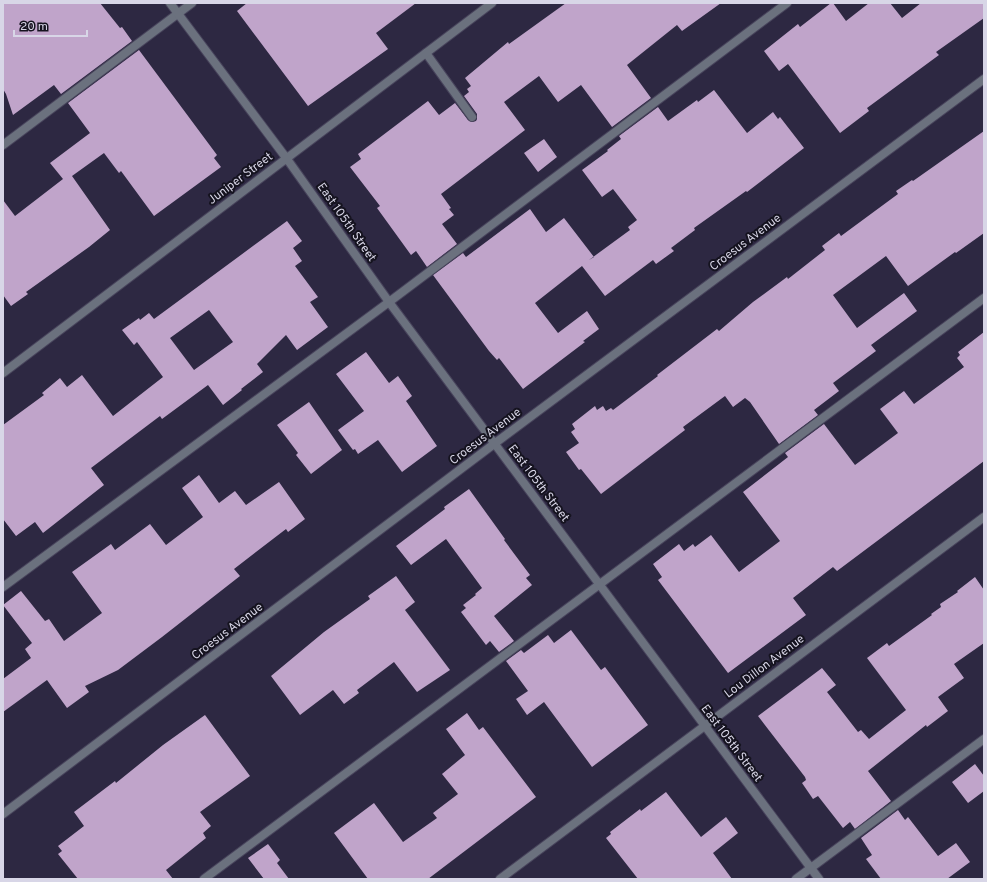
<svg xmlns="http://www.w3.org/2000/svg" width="987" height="882" font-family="Overpass,sans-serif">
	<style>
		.building { fill: #c0a4ca; fill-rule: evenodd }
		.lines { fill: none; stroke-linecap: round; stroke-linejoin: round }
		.service-casing { stroke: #48445c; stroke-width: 10 }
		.minor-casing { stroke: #48445c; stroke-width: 10 }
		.service { stroke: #6b717e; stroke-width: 8 }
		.minor { stroke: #6b717e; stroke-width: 8 }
		.labels { text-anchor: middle; stroke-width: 4; stroke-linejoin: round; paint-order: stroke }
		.street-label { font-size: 12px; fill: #d8d6e7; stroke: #15131f }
	</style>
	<rect width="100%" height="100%" fill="#2d2842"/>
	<!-- building -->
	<path class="building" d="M 3,3 L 100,3 L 120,28 L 122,27 L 132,41 L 61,94 L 54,85 L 13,115 L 6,94 L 3,89 Z
		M 247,3 L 416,3 L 376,33 L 388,49 L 308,106 L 237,11 Z
		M 566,3 L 721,3 L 682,31 L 677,25 L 627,65 L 651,98 L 612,127 L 581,85 L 558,102 L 539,76 L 504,102 L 525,130 L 441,194 L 451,208 L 449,209 L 454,215 L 442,224 L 457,244 L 427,267 L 416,251 L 411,255 L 377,208 L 380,206 L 350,167 L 361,159 L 358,154 L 428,101 L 439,115 L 455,103 L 468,120 L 472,122 L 476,121 L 477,119 L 477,114 L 464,96 L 469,92 L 467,89 L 471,86 L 465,78 L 508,42 L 509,44 Z
		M 831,3 L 833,3 L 846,21 L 869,3 L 890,3 L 902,18 L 921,3 L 984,3 L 984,18 L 936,52 L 939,55 L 867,108 L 869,111 L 840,133 L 788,64 L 779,71 L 764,51 L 798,24 L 800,27 Z
		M 139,50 L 217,155 L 214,158 L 221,167 L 154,216 L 121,171 L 119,173 L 104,153 L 72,176 L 110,230 L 89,247 L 26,292 L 28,294 L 11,306 L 3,295 L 3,200 L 15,216 L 63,179 L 50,163 L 90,133 L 68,103 Z
		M 714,90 L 747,133 L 773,112 L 778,119 L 780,117 L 804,148 L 747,192 L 746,191 L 694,228 L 695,230 L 671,248 L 674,251 L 656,264 L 653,260 L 605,296 L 582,266 L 535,303 L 558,333 L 587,311 L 599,329 L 583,341 L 585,342 L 523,389 L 499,358 L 497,360 L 489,351 L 433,275 L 463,253 L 466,257 L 530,209 L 546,232 L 564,218 L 594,257 L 589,260 L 630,230 L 628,227 L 637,220 L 613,189 L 602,197 L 582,170 L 608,151 L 607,150 L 621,139 L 619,136 L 658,107 L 668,121 L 697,100 L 698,102 Z
		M 984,131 L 984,233 L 956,253 L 955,252 L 908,286 L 886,256 L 833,295 L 857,328 L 904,293 L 917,311 L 871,345 L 876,351 L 833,383 L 839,391 L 814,410 L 818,415 L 779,444 L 750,402 L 745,398 L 733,407 L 725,396 L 683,427 L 685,430 L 601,494 L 581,469 L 579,470 L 566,452 L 579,443 L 571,432 L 575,429 L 572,424 L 595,406 L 597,410 L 603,406 L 606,411 L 611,408 L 613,410 L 658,376 L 657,375 L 717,329 L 719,331 L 753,302 L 787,277 L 788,279 L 825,250 L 822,246 L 839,233 L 841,236 L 898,194 L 896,191 L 912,180 L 913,181 Z
		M 544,139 L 557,157 L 538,172 L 524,153 Z
		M 287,221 L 302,241 L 293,248 L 302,261 L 295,266 L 318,297 L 310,302 L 328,327 L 297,350 L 286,335 L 257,364 L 263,372 L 241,389 L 242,390 L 223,405 L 208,385 L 162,419 L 160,416 L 91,468 L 104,485 L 43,533 L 35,522 L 16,536 L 3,519 L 3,425 L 44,395 L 42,393 L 60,378 L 67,387 L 82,375 L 113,416 L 163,377 L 137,342 L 134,345 L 122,330 L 139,318 L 140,320 L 149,313 L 154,319 ZM 209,310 L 233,342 L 194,370 L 170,338 Z
		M 984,332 L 984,461 L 837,571 L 833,567 L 793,598 L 806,615 L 728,673 L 658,580 L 662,577 L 653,564 L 679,544 L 684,551 L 693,544 L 695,547 L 711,535 L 739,572 L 780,541 L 743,492 L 788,457 L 785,453 L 824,424 L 855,465 L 898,433 L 880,409 L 904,391 L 914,404 L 964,367 L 957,358 L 960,355 L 958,352 Z
		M 366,352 L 389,383 L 398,376 L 412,396 L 406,401 L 437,446 L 402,472 L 378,440 L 358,454 L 355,449 L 353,450 L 338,430 L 364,411 L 336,374 Z
		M 309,402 L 342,450 L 311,474 L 296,455 L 298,453 L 277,425 Z
		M 199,475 L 219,503 L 235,491 L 246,505 L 279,482 L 305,519 L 288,532 L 286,529 L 234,569 L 240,576 L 162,637 L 118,670 L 85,686 L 89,692 L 67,708 L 47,680 L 3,712 L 3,679 L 31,658 L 25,649 L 32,643 L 3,605 L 21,591 L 45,621 L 49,619 L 64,641 L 102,613 L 72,572 L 111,544 L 115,550 L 150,524 L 166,545 L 203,517 L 182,488 Z
		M 469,489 L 505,539 L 504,540 L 530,575 L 526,578 L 532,585 L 494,616 L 514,641 L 499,652 L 490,641 L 486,645 L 461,612 L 466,608 L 463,605 L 476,595 L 475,594 L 482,588 L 446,539 L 411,565 L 396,546 L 445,509 L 444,507 Z
		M 396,576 L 415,602 L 405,610 L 450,670 L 417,692 L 394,662 L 357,690 L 359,693 L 344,704 L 333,690 L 300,715 L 271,676 L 324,632 L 370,599 L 368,596 Z
		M 975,577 L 984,590 L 984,643 L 954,664 L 964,678 L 938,697 L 948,711 L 927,727 L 926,725 L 868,771 L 891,801 L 855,829 L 850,822 L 843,828 L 818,796 L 813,799 L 802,783 L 806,780 L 805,777 L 758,716 L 822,668 L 836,685 L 827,692 L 858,732 L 861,730 L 869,739 L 906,710 L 867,658 L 887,643 L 889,646 L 932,615 L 931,614 L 941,607 L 940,604 L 958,592 L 957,591 Z
		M 571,630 L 601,670 L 605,667 L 648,725 L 592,767 L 544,702 L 527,715 L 516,699 L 528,691 L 506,661 L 521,650 L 524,653 L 548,635 L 554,643 Z
		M 467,713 L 479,730 L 483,727 L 536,797 L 428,879 L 368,879 L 334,833 L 374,803 L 403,842 L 437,818 L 433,813 L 458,794 L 442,774 L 465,755 L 446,729 Z
		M 205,715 L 250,776 L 200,812 L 211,826 L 203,833 L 206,838 L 166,870 L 173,879 L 78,879 L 58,854 L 62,851 L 58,846 L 84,826 L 74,812 L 115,781 L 116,783 L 163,745 Z
		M 975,764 L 984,776 L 984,791 L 968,803 L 952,782 Z
		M 666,792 L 701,837 L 726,817 L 738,833 L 713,853 L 732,879 L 638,879 L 606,838 L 611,834 L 610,832 L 640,809 L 641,811 Z
		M 898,810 L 905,820 L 908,817 L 938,856 L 956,843 L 970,862 L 947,879 L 881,879 L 866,859 L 872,855 L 861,838 Z
		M 268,844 L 280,860 L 277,863 L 289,879 L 264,879 L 248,858 Z"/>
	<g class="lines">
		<defs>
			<path id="service" d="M 426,53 L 472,117
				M 3,145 L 192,3
				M 3,587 L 389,302 L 787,3
				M 204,879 L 984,298
				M 796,879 L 984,739"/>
			<path id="minor" d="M 170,3 L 287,159 L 389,302 L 819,879
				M 3,373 L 492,3
				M 3,814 L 494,444 L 984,79
				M 500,879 L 984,517"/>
		</defs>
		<!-- service casing -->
		<use href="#service" class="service-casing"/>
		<!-- minor casing -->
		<use href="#minor" class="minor-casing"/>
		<!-- service -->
		<use href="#service" class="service"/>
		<!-- minor -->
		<use href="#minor" class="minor"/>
	</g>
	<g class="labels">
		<!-- street labels -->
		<g class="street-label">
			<text transform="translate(240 178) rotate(-37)" y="4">Juniper Street</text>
			<text transform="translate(347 222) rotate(55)" y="4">East 105th Street</text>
			<text transform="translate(745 242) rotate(-37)" y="4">Croesus Avenue</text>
			<text transform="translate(485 436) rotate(-37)" y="4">Croesus Avenue</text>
			<text transform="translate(539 483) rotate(53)" y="4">East 105th Street</text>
			<text transform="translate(227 631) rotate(-37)" y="4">Croesus Avenue</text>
			<text transform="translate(764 666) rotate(-37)" y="4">Lou Dillon Avenue</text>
			<text transform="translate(732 743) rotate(53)" y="4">East 105th Street</text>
		</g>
	</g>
	<!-- border -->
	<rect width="987" height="882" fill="none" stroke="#d8d6e7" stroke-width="8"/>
	<!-- scale -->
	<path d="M14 30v6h73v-6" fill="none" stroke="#d8d6e7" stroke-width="2"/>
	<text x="20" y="30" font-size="12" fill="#d8d6e7" stroke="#15131f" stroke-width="3" paint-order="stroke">20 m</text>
</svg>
